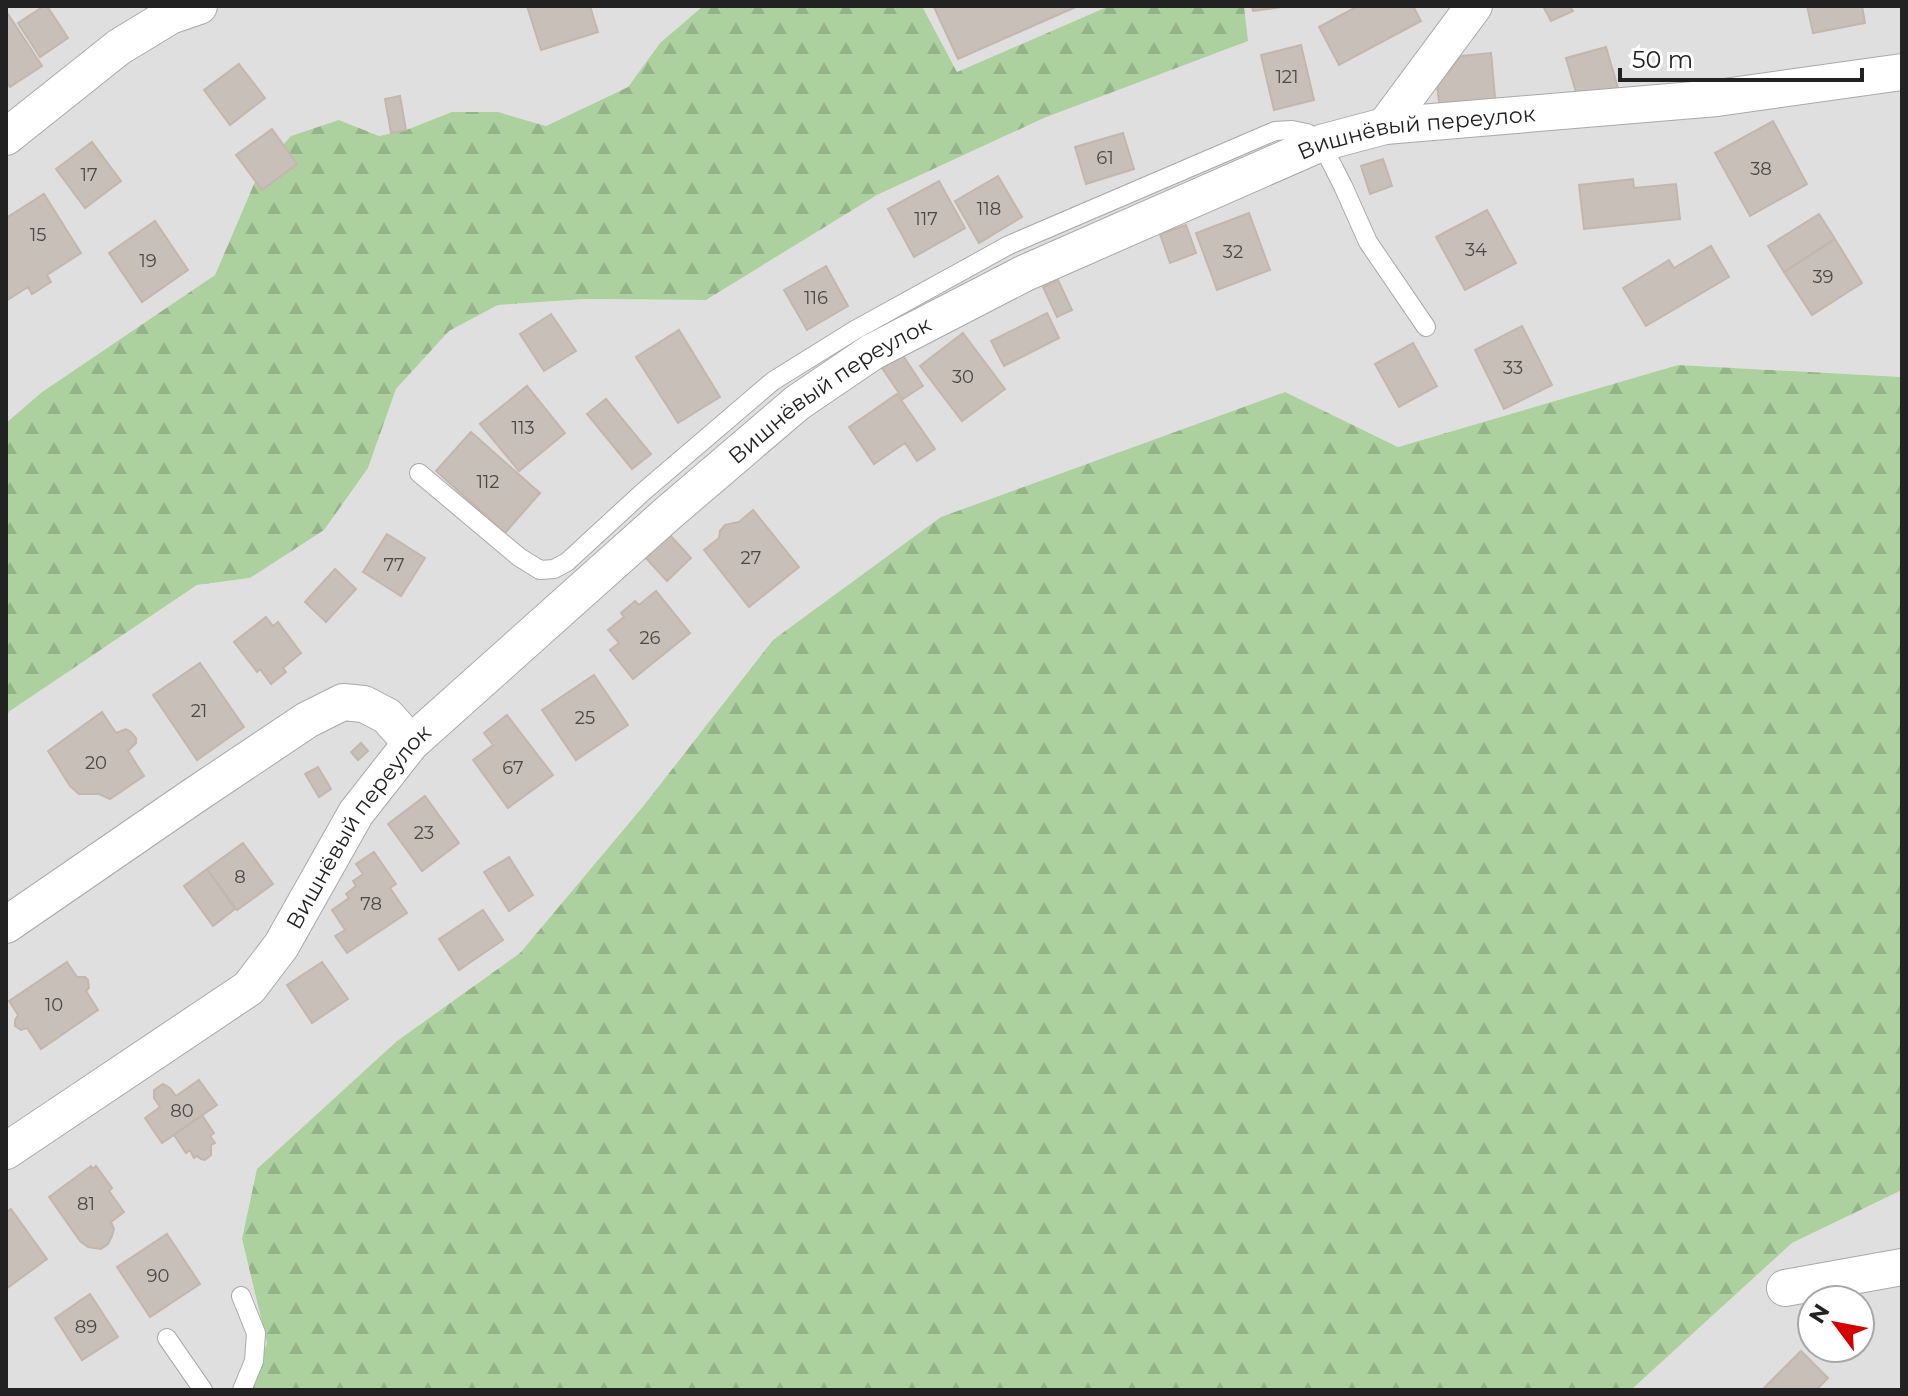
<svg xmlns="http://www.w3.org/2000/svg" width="1908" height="1396" font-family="Montserrat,sans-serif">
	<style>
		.residential { fill: #e0dfdf; fill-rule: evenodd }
		.forest { fill: url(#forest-firs) }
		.building { fill: #c7bfb8; stroke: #c4b6ab; stroke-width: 2 }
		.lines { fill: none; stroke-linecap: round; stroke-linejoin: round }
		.service-casing { stroke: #a9a9a9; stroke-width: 20 }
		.minor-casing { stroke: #a9a9a9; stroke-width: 38 }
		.service { stroke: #fff; stroke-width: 18 }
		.minor { stroke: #fff; stroke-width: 36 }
		.labels { text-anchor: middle; stroke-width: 8; stroke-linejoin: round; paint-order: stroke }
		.number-label { font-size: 18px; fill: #4b4948 }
		.street-label { font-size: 22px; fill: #222; stroke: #fff }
	</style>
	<defs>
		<pattern id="forest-firs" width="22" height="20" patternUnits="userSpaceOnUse" patternTransform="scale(2)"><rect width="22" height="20" fill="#add19e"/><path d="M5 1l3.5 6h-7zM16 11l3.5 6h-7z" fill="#95b388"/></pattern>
	</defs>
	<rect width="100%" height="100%" fill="#f2efe9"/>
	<!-- residential -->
	<path class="residential" d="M 6,6 L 703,6 L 660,43 L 628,87 L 546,126 L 498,112 L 453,112 L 406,130 L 379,136 L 339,120 L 260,170 L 215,275 L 42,392 L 6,423 Z
		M 922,6 L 1109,6 L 957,72 Z
		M 1244,6 L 1902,6 L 1902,377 L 1678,365 L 1398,447 L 1284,392 L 645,804 L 520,953 L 397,1041 L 242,1239 L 267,1343 L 250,1390 L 6,1390 L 6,716 L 10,711 L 197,585 L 250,578 L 368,468 L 396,389 L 449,331 L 498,305 L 585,299 L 706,300 L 877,195 L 1044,118 L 1247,41 Z
		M 1902,1190 L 1902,1390 L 1631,1390 L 1792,1243 ZM 1812,1300 L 1860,1300 L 1860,1348 L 1812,1348 Z"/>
	<!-- forest -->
	<path class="forest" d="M 703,6 L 922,6 L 957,72 L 1109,6 L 1244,6 L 1248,41 L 1044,118 L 877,195 L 706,300 L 585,299 L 498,305 L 449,331 L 396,389 L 368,468 L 324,530 L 250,578 L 197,585 L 10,711 L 6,716 L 6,423 L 42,392 L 215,275 L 260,170 L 291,136 L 339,120 L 379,136 L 406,130 L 452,112 L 498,112 L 546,126 L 628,87 L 660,43 Z
		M 1678,365 L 1902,377 L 1902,1190 L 1792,1243 L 1631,1390 L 250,1390 L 267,1343 L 242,1239 L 257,1169 L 397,1041 L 520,953 L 645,804 L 773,640 L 941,517 L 1285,392 L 1398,447 Z"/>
	<!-- building -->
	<path class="building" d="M 44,6 L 47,6 L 68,38 L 40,57 L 18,23 Z
		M 527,6 L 590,6 L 598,32 L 541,50 Z
		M 937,6 L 1078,6 L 958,59 L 934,7 Z
		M 1252,6 L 1282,6 L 1282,7 L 1253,11 Z
		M 1358,6 L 1413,6 L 1421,21 L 1339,65 L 1319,27 Z
		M 1543,6 L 1570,6 L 1573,11 L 1551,21 Z
		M 1807,6 L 1862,6 L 1865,23 L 1813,33 Z
		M 8,14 L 42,66 L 10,87 L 6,82 L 6,15 Z
		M 1301,45 L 1314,100 L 1274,110 L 1261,55 Z
		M 1606,47 L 1618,88 L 1578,99 L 1566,58 Z
		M 1491,53 L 1496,108 L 1441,115 L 1437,86 L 1461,56 Z
		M 239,64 L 265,98 L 230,125 L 204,90 Z
		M 400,96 L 406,130 L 391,133 L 385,99 Z
		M 1773,121 L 1807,184 L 1750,216 L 1715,153 Z
		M 272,129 L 297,164 L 262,190 L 236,155 Z
		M 1123,133 L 1134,169 L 1086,184 L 1075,147 Z
		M 92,142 L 121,181 L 85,208 L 56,169 Z
		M 1383,159 L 1392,186 L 1370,194 L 1361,166 Z
		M 998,176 L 1022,217 L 979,243 L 955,201 Z
		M 1633,179 L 1634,188 L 1676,184 L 1680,219 L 1584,229 L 1579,185 Z
		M 939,181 L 965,228 L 914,257 L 888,209 Z
		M 44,194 L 81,253 L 47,275 L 51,282 L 32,294 L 28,287 L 6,301 L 6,218 Z
		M 1487,210 L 1516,263 L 1465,290 L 1436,237 Z
		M 1249,213 L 1270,270 L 1217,290 L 1196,233 Z
		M 1819,214 L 1835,239 L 1784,272 L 1768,246 Z
		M 155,221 L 188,270 L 142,302 L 109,253 Z
		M 1186,225 L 1196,253 L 1170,263 L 1160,234 Z
		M 1835,239 L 1862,283 L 1812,315 L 1784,272 Z
		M 1711,246 L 1729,277 L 1646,326 L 1623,288 L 1669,260 L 1674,268 Z
		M 826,266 L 848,306 L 807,330 L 784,290 Z
		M 1058,280 L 1072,310 L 1057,317 L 1043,287 Z
		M 1047,313 L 1059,338 L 1004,366 L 991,341 Z
		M 551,314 L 576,351 L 544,371 L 520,334 Z
		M 1522,326 L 1552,385 L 1504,409 L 1475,350 Z
		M 679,330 L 720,397 L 678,423 L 636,357 Z
		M 963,333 L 1005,389 L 962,421 L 920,366 Z
		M 1413,343 L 1437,386 L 1399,407 L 1375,364 Z
		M 902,354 L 923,386 L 903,399 L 882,368 Z
		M 527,386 L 565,433 L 519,471 L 480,424 Z
		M 897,394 L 935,449 L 917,461 L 905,443 L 874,464 L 849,427 Z
		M 606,399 L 651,454 L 632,469 L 587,414 Z
		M 471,432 L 540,493 L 505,533 L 436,471 Z
		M 753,510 L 799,567 L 749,607 L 704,550 L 719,538 L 720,531 L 725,525 L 739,522 Z
		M 668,533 L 691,558 L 667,581 L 644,556 Z
		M 387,534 L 425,558 L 401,596 L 363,572 Z
		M 335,569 L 356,589 L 326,622 L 305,602 Z
		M 656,591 L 690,633 L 633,679 L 610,650 L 619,643 L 608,630 L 624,617 L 621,613 L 635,601 L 639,605 Z
		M 266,617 L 273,626 L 278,622 L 301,653 L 283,668 L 286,672 L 271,684 L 260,669 L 257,672 L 234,642 Z
		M 200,663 L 244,727 L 197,760 L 153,695 Z
		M 594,675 L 628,725 L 576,760 L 542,710 Z
		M 102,712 L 116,733 L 126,729 L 131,732 L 136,738 L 136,743 L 128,751 L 144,776 L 110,799 L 99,794 L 79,794 L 70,786 L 48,751 Z
		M 507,715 L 553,775 L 508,808 L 473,760 L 493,745 L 484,733 Z
		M 361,743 L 368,751 L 358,760 L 351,752 Z
		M 318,767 L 331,789 L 319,797 L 305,774 Z
		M 425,796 L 459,843 L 422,871 L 388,824 Z
		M 243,843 L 273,884 L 237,910 L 207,869 Z
		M 374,852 L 396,884 L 390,888 L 407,913 L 347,953 L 335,936 L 345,930 L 332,910 L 349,898 L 346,894 L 356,886 L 353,881 L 363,874 L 356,864 Z
		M 509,857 L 533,895 L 509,911 L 484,872 Z
		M 207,869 L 235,909 L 213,926 L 184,886 Z
		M 483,910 L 503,940 L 459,970 L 439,939 Z
		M 67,962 L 77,977 L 85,977 L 88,980 L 89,988 L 86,991 L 98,1010 L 41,1049 L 27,1028 L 21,1030 L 15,1026 L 15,1020 L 18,1015 L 9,1001 Z
		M 322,962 L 348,999 L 312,1023 L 287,985 Z
		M 199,1080 L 217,1105 L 162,1143 L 145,1118 L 160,1107 L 154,1098 L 154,1090 L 163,1084 L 170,1088 L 176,1096 Z
		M 202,1115 L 214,1133 L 210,1136 L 215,1143 L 211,1145 L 211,1155 L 205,1160 L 201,1159 L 197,1156 L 194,1158 L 190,1150 L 186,1153 L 174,1135 Z
		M 91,1166 L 92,1169 L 96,1166 L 112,1188 L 109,1191 L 124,1212 L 111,1222 L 114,1229 L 112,1236 L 108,1244 L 101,1249 L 88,1247 L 80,1241 L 49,1197 Z
		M 11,1209 L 47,1259 L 6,1289 L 6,1213 Z
		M 167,1234 L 200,1284 L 150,1317 L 117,1267 Z
		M 90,1294 L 118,1337 L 82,1360 L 55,1318 Z
		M 1801,1351 L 1828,1378 L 1816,1390 L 1766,1390 L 1764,1388 Z"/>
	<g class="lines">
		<defs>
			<path id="service" d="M 419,473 L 519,557 L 540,570 L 554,569 L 567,562 L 643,492 L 773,381 L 855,330 L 1009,245 L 1275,131 L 1292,130 L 1307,133 L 1321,143 L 1343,186 L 1368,242 L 1426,327
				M 241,1296 L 256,1333 L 254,1361 L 242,1390
				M 167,1338 L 203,1390"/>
			<g id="minor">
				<path d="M 1385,126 L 1474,6"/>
				<path d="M 6,137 L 119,47 L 170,16 L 199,6"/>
				<path d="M 6,925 L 192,797 L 307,720 L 343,702 L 364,704 L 387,716 L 411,743"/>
				<path id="s1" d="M 6,1151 L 249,988 L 281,946 L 356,813 L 411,743 L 666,515 L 797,403 L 872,352 L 1025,273 L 1321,143 L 1385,126 L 1717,98 L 1902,72"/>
				<path d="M 1785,1288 L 1902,1267"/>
			</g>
		</defs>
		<!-- service casing -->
		<use href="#service" class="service-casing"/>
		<!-- minor casing -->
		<use href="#minor" class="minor-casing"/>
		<!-- service -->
		<use href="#service" class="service"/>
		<!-- minor -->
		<use href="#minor" class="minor"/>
	</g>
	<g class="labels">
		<!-- number labels -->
		<g class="number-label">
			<text x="1287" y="83">121</text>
			<text x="1105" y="164">61</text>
			<text x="1761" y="175">38</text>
			<text x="89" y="181">17</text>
			<text x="989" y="215">118</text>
			<text x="926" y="225">117</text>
			<text x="38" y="241">15</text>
			<text x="1476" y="256">34</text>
			<text x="1233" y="258">32</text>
			<text x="148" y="267">19</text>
			<text x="1823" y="283">39</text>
			<text x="816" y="304">116</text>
			<text x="1513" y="374">33</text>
			<text x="963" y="383">30</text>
			<text x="523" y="434">113</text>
			<text x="488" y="488">112</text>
			<text x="751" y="564">27</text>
			<text x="394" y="571">77</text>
			<text x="650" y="644">26</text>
			<text x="199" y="717">21</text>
			<text x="585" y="724">25</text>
			<text x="96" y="769">20</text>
			<text x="513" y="774">67</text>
			<text x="424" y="839">23</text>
			<text x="240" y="883">8</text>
			<text x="371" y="910">78</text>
			<text x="54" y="1011">10</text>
			<text x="182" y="1117">80</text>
			<text x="86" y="1210">81</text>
			<text x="158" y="1282">90</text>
			<text x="86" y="1333">89</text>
		</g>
		<!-- street labels -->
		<g class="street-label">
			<text dy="8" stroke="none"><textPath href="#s1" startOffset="1784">Вишнёвый переулок</textPath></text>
			<text dy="8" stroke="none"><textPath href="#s1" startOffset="1136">Вишнёвый переулок</textPath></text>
			<text dy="8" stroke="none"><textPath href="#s1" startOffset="488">Вишнёвый переулок</textPath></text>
		</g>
	</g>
	<!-- border -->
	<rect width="1908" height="1396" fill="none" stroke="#222222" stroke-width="16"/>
	<!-- north arrow -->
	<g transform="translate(1836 1324) rotate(302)"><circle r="38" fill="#ffffff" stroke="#a7a7a7" stroke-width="2"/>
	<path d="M0-6L14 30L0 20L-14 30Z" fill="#d40000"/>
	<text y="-12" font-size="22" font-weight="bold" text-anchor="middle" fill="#222222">N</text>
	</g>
	<!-- scale -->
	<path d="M1620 68v12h242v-12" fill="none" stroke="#222222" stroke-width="4"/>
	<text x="1632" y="68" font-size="24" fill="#222222" stroke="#ffffff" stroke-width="6" paint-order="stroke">50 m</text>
</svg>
